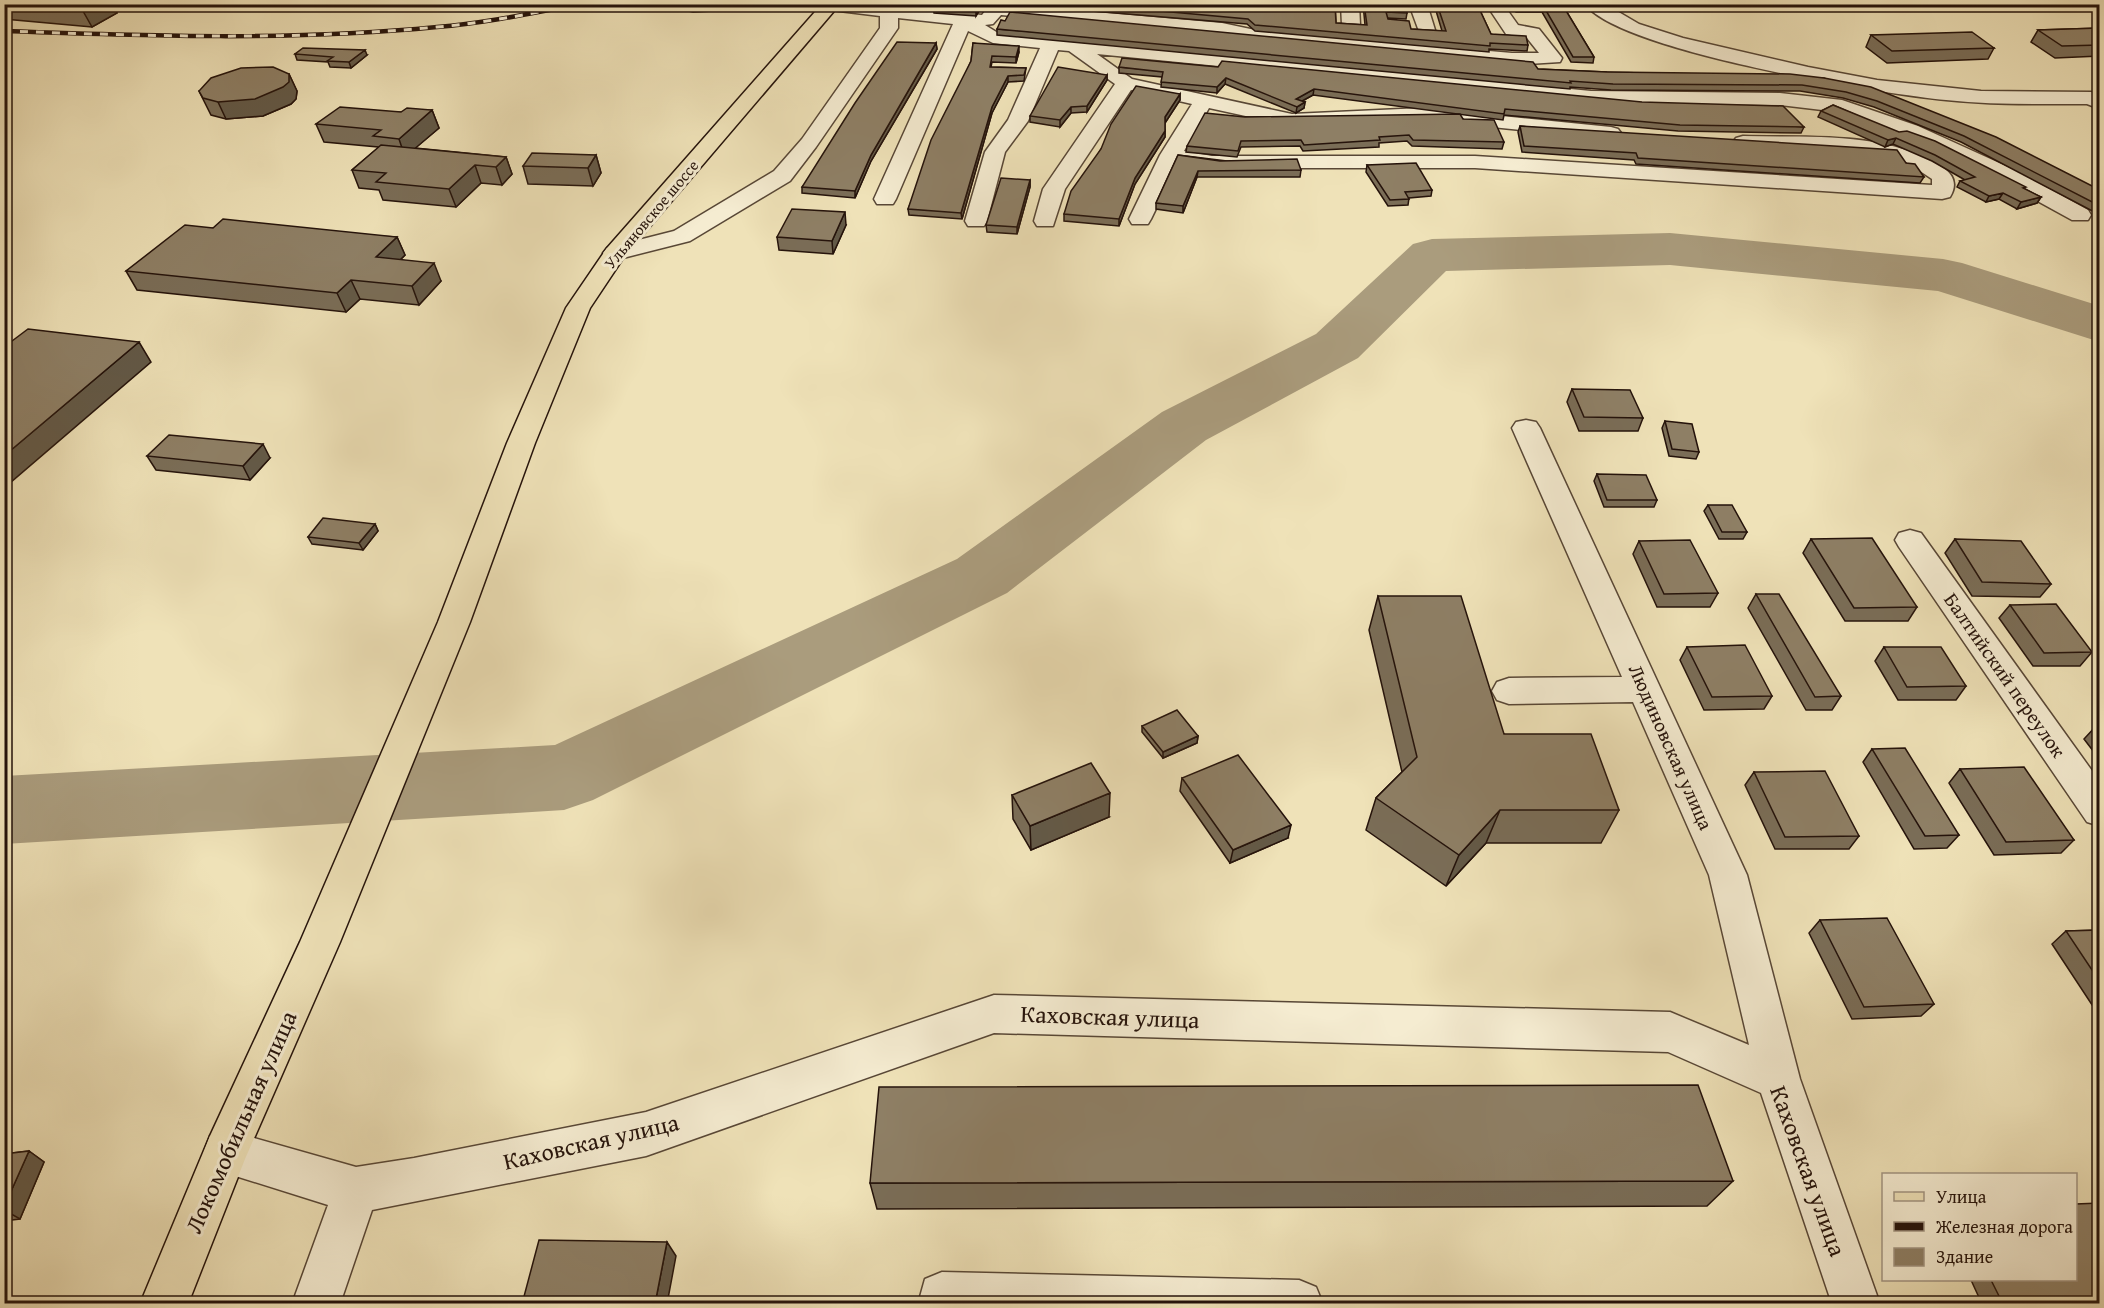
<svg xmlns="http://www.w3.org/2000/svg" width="2104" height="1308" font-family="'Gentium Book Plus',serif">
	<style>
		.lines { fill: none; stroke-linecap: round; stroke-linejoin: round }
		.river { fill: #aa9c7d; fill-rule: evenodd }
		.minor-casing { stroke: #584736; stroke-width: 3 }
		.major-casing { stroke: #25130b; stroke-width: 3 }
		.minor { fill: #f5ecd1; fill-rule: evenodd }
		.major { fill: #efe2b8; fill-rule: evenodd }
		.rail-casing { stroke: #25130b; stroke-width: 4.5 }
		.rail { stroke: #f5ecd1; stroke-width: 3; stroke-dasharray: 8; stroke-linecap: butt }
		.wall { fill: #7a6d57; stroke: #25130b; stroke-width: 1.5 }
		.shaded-wall { fill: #635947; stroke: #25130b; stroke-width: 1.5 }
		.building { fill: #8e7f65; stroke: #25130b; stroke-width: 1.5 }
		.labels { text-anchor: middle; stroke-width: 6; stroke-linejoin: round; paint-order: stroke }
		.far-street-label { font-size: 16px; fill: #25130b; stroke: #f5ecd1 }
		.street-label { font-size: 20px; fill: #25130b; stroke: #f5ecd1 }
		.near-street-label { font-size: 24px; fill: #25130b; stroke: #f5ecd1 }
	</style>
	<rect width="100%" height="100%" fill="#efe2b8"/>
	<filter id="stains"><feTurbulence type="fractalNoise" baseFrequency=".00333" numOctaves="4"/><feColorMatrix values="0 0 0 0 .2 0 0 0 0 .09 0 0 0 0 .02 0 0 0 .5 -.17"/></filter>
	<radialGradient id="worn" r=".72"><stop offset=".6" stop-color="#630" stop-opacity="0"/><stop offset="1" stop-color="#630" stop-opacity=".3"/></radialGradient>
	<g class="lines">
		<!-- river -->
		<path class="river" d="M 1670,233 L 1943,259 L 1962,263 L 2100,306 L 2100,342 L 1938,291 L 1670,265 L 1446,271 L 1358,358 L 1206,440 L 1007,593 L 593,800 L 564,810 L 4,844 L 4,776 L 555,745 L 957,559 L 1162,412 L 1316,334 L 1413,244 L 1432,239 Z"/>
		<defs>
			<path id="minor" d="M 823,4 L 873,4 L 982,15 L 990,5 L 1005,4 L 1222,23 L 1260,31 L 1512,53 L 1539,53 L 1527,38 L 1506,34 L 1486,4 L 1503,4 L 1518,25 L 1539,29 L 1562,58 L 1560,62 L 1512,65 L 1260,41 L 1222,33 L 1001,15 L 993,24 L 985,25 L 998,33 L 1591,91 L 1780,93 L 1842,100 L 1918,126 L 2019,172 L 2088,210 L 2091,215 L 2088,220 L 2072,220 L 2003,182 L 1904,134 L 1839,112 L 1780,105 L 1591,103 L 1097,54 L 1132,79 L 1292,114 L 1423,108 L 1611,127 L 1618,129 L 1621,133 L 1618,137 L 1611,139 L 1423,120 L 1292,126 L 1209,108 L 1184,151 L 1212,156 L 1475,156 L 1932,185 L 1932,179 L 1908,163 L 1869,153 L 1743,148 L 1736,146 L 1733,142 L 1736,138 L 1743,136 C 1808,138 1885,130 1942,167 C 1953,174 1958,184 1950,197 L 1942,199 L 1475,168 L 1212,168 L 1178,163 L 1151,219 L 1148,224 L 1132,224 L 1129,219 L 1160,155 L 1192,104 L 1131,90 L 1065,189 L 1053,226 L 1037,226 L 1034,221 L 1043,189 L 1115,84 L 1069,51 L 1058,50 L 1028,121 L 1005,152 L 987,221 L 984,226 L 968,226 L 965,221 L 985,152 L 1008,120 L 1040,48 L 993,43 L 968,31 L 896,199 L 893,204 L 877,204 L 874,199 L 953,24 L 898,18 L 898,28 L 816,147 L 790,181 L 690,241 L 615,260 L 607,258 L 603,253 L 607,248 L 674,231 L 774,171 L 802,139 L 880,28 L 880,16 L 831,10 L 825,9 Z
				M 1286,4 L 1304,4 L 1304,6 L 1295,11 L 1289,10 Z
				M 1341,4 L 1359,4 L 1360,25 L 1357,29 L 1351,30 L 1342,25 Z
				M 1409,4 L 1427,4 L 1435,30 L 1432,34 L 1420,34 Z
				M 1585,4 L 1605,4 L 1639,24 L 1683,38 L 1808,67 L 1877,80 L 1981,91 L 2091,92 L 2100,95 L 2100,109 L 2087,104 C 2040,104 1993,105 1946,100 C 1881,94 1620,51 1585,4 Z
				M 1526,420 L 1536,422 L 1540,428 L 1747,875 L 1800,1079 L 1880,1304 L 1832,1304 L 1761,1093 L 1668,1052 L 994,1033 L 646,1156 L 372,1210 L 340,1304 L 292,1304 L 328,1205 L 210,1168 L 204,1152 L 210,1136 L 226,1130 L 356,1167 L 414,1158 L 646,1112 L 994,995 L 1670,1012 L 1749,1045 L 1709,875 L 1633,702 L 1509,704 L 1497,700 L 1492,691 L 1497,682 L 1509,678 L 1622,677 L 1512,428 L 1516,422 Z
				M 1910,530 L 1921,533 L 2100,782 L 2100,826 L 2087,822 L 1899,547 L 1895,540 L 1899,533 Z
				M 942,1272 L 1299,1280 L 1316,1287 L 1323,1304 L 918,1304 L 925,1279 Z"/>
			<path id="major" d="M 822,4 L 840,4 L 624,257 L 590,308 L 535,443 L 470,622 L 340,942 L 245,1159 L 188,1304 L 140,1304 L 210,1136 L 300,942 L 438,622 L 507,443 L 566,308 L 607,248 Z"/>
		</defs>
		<!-- minor casing -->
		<use href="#minor" class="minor-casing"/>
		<!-- major casing -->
		<use href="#major" class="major-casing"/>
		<!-- minor -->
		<use href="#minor" class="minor"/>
		<!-- major -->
		<use href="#major" class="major"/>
		<defs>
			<path id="rail" d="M 4,31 C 148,36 293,41 437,27 C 486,23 533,13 581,4"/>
		</defs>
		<!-- rail casing -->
		<use href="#rail" class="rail-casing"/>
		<!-- rail -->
		<use href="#rail" class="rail"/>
	</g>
	<!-- wall -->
	<path class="wall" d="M 4,4 L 113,4 L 117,13 L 92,27 L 4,19 Z
		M 672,4 L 730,4 L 729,6 L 714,11 L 693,12 L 678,9 Z
		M 983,4 L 976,16 L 934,13 L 933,7 Z
		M 1224,4 L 1256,7 L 1255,4 L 1282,4 L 1282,6 L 1311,8 L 1311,4 L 1335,4 L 1336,23 L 1365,25 L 1363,4 L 1404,4 L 1407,13 L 1406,19 L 1388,18 L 1388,19 L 1411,29 L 1442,31 L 1434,4 L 1477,4 L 1491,34 L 1528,45 L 1527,51 L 1489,49 L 1489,52 L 1255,31 L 1247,24 L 1019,5 Z
		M 1512,4 L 1562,4 L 1594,57 L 1593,63 L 1571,62 L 1542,12 L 1516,12 Z
		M 2100,28 L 2100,56 L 2055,58 L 2031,42 L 2038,30 Z
		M 997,29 L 1538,69 L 1607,72 L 1824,78 L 2100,190 L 2100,215 L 1961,142 L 1874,107 L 1843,98 L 1800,91 L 1611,90 L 1570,87 L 1570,89 L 997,35 Z
		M 1871,35 L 1994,48 L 1988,59 L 1887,63 L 1866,47 Z
		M 936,43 L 937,49 L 871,161 L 855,198 L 802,193 L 802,187 Z
		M 973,43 L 1019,52 L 1016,63 L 992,62 L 991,67 L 1026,68 L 1024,81 L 1008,82 L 992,113 L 962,219 L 909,215 L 908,209 L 971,61 Z
		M 295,54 L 367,55 L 351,68 L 330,67 L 328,62 L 297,60 Z
		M 1119,67 L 1804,127 L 1801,133 L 1678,131 L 1504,115 L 1503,120 L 1313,95 L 1302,101 L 1305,102 L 1304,108 L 1296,113 L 1225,84 L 1217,93 L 1161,87 L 1162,77 L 1119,73 Z
		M 289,74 L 297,91 L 296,99 L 291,104 L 263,116 L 226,119 L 211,115 L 199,91 Z
		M 1107,75 L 1107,80 L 1087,112 L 1071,113 L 1060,127 L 1030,122 L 1030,116 Z
		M 1180,94 L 1180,100 L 1165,123 L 1165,137 L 1135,184 L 1119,226 L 1064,221 L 1064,214 L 1101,149 Z
		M 1833,105 L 2025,189 L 2041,197 L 2037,203 L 2017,209 L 1999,199 L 1986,202 L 1957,187 L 1960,181 L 1965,180 L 1932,161 L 1893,144 L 1885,147 L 1818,117 L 1821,111 Z
		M 432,110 L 439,128 L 415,148 L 506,157 L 512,174 L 502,185 L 481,183 L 456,207 L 383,200 L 379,190 L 359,188 L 352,170 L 378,148 L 378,147 L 324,142 L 316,124 L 401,112 Z
		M 1245,117 L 1463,119 L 1504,142 L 1502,149 L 1412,146 L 1407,141 L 1379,143 L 1379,147 L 1303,151 L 1300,146 L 1241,147 L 1237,157 L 1186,152 L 1187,146 Z
		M 1520,126 L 1906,163 L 1924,177 L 1920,183 L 1636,164 L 1634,160 L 1522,152 L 1518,132 Z
		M 596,155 L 601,173 L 593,186 L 528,184 L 523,166 Z
		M 1178,155 L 1301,170 L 1300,177 L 1197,177 L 1183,213 L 1156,209 L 1156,203 Z
		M 1367,165 L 1432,190 L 1431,196 L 1409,198 L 1408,205 L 1388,206 L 1366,172 Z
		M 1030,180 L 1030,187 L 1017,234 L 987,232 L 986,225 Z
		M 846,225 L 833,254 L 779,250 L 777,237 Z
		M 213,228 L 397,237 L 405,255 L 401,259 L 441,281 L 419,305 L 360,299 L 346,312 L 137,290 L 126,271 Z
		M 1572,389 L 1643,418 L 1638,431 L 1579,431 L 1567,402 Z
		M 1665,421 L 1699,452 L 1696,459 L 1669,456 L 1662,428 Z
		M 147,456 L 270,458 L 250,480 L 156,470 Z
		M 1597,474 L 1657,500 L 1654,507 L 1604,507 L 1594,481 Z
		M 1708,505 L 1747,532 L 1743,539 L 1719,539 L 1704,511 Z
		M 375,524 L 378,531 L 363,550 L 312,544 L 308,537 Z
		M 1811,539 L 1917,607 L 1908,621 L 1845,621 L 1803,553 Z
		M 1955,539 L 2051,584 L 2040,597 L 1972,596 L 1945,553 Z
		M 1639,541 L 1718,593 L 1710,607 L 1657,607 L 1633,554 Z
		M 1756,594 L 1841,696 L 1832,710 L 1806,710 L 1748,608 Z
		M 1378,596 L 1504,734 L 1619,810 L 1601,843 L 1486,843 L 1446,886 L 1366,830 L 1376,798 L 1402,772 L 1369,630 Z
		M 2010,605 L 2092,652 L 2080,666 L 2033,666 L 1999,618 Z
		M 1687,647 L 1772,696 L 1764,709 L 1704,710 L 1680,660 Z
		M 1884,647 L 1966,686 L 1956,700 L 1898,700 L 1875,661 Z
		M 1142,726 L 1198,736 L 1197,743 L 1163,758 L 1142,732 Z
		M 2096,726 L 2100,726 L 2100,760 L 2084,739 Z
		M 1872,749 L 1959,835 L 1947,848 L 1914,849 L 1863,762 Z
		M 1960,769 L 2074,840 L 2061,853 L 1994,855 L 1949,783 Z
		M 1754,772 L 1859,836 L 1849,849 L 1775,849 L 1745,785 Z
		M 1182,778 L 1288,838 L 1230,863 L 1180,791 Z
		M 1012,795 L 1109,817 L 1031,850 L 1013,819 Z
		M 1820,920 L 1934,1004 L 1921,1016 L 1852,1019 L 1809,933 Z
		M 2100,930 L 2100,1017 L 2052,944 L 2066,931 Z
		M 29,1151 L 44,1162 L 20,1219 L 4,1221 L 4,1154 Z
		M 1733,1181 L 1707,1206 L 877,1209 L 870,1183 Z
		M 2100,1203 L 2100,1304 L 1982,1304 L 1971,1280 L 2076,1280 Z"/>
	<!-- shaded-wall -->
	<path class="shaded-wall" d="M 95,4 L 113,4 L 117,13 L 92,27 L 83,11 Z
		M 713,4 L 730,4 L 729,6 L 714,11 Z
		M 980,4 L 983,4 L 976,16 L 976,10 Z
		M 936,43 L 937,49 L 871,161 L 855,198 L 855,191 L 871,155 Z
		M 1019,46 L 1019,52 L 1016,63 L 1016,57 Z
		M 365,50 L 367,55 L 351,68 L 349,62 Z
		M 289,74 L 297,91 L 296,99 L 291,104 L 263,116 L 226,119 L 218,102 Z
		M 1107,75 L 1107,80 L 1087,112 L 1087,106 Z
		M 1008,76 L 1008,82 L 992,113 L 962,219 L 961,213 L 992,107 Z
		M 1226,78 L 1225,84 L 1217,93 L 1217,87 Z
		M 1314,89 L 1313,95 L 1295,105 L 1296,99 Z
		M 1180,94 L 1180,100 L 1165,123 L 1165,117 Z
		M 1305,102 L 1304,108 L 1296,113 L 1297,107 Z
		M 1071,107 L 1071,113 L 1060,127 L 1060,120 Z
		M 432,110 L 439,128 L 405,157 L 399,139 Z
		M 1165,131 L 1165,137 L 1135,184 L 1119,226 L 1119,219 L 1135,178 Z
		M 1896,138 L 1893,144 L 1885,147 L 1888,140 Z
		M 596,155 L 601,173 L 593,186 L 588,168 Z
		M 506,157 L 512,174 L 502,185 L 496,167 Z
		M 475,165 L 481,183 L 456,207 L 449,189 Z
		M 1198,171 L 1197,177 L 1183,213 L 1183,206 Z
		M 1030,180 L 1030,187 L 1017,234 L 1017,227 Z
		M 2003,193 L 1999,199 L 1986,202 L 1989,196 Z
		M 2041,197 L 2037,203 L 2017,209 L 2021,202 Z
		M 845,212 L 846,225 L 833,254 L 832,241 Z
		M 397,237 L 405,255 L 384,276 L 376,257 Z
		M 434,263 L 441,281 L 419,305 L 412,286 Z
		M 351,280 L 360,299 L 346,312 L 337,293 Z
		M 139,342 L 151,362 L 4,488 L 4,456 Z
		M 263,444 L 270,458 L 250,480 L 243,466 Z
		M 375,524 L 378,531 L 363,550 L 359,543 Z
		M 1198,736 L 1197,743 L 1163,758 L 1163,752 Z
		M 1110,793 L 1109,817 L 1031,850 L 1030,826 Z
		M 1500,810 L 1486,843 L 1446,886 L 1459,855 Z
		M 1291,825 L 1288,838 L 1230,863 L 1233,850 Z
		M 29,1151 L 44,1162 L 20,1219 L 4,1210 L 4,1207 Z
		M 667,1242 L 676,1256 L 667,1304 L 655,1304 Z"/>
	<!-- building -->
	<path class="building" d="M 15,4 L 95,4 L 83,11 Z
		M 935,4 L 980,4 L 976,10 L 933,7 Z
		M 1083,4 L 1224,4 L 1256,7 L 1256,4 L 1282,4 L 1282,6 L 1311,8 L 1311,4 L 1335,4 L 1336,23 L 1367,25 L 1364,4 L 1404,4 L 1407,13 L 1386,12 L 1388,19 L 1409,21 L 1411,29 L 1446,31 L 1437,4 L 1477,4 L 1491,34 L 1526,36 L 1528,45 L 1490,43 L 1490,46 L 1255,25 L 1248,19 Z
		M 1517,4 L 1562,4 L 1594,57 L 1573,57 L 1544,7 L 1518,7 Z
		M 1010,12 L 1533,62 L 1538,69 L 1607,72 L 1790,74 L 1824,78 L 1871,87 L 1996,137 L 2100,190 L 2100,206 L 1964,136 L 1877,101 L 1846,92 L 1802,85 L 1613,84 L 1570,81 L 1571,83 L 997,29 L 1001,20 L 1005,21 Z
		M 2100,28 L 2100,45 L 2062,46 L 2038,30 Z
		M 1972,32 L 1994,48 L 1892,51 L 1871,35 Z
		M 897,42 L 936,43 L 871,155 L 855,191 L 802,187 L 855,103 Z
		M 973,43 L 1019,46 L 1016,57 L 992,56 L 990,67 L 1026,68 L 1024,75 L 1008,76 L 992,107 L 961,213 L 908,209 L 931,140 L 971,61 Z
		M 303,48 L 365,50 L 349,62 L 327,61 L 333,57 L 295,54 Z
		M 1122,58 L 1218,67 L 1222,61 L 1642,102 L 1783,106 L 1804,127 L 1680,125 L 1505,109 L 1504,114 L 1314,89 L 1296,99 L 1305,102 L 1297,107 L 1226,78 L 1217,87 L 1161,82 L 1163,72 L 1119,67 Z
		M 273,67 L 289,74 L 289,82 L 283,87 L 255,99 L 218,102 L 203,98 L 199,91 L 211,78 L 241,68 Z
		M 1058,67 L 1107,75 L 1087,106 L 1071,107 L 1060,120 L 1030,116 Z
		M 1136,86 L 1180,94 L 1165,117 L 1165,131 L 1135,178 L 1119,219 L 1064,214 L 1071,191 L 1101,149 L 1111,124 Z
		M 1833,105 L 1899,132 L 1907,131 L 1935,141 L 2026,187 L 2023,188 L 2041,197 L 2021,202 L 2003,193 L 1989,196 L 1960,181 L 1975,177 L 1935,155 L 1896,138 L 1888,140 L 1821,111 Z
		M 340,107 L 401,112 L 407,108 L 432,110 L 399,139 L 373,136 L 381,130 L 316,124 Z
		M 1205,113 L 1245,117 L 1460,114 L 1463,119 L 1494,120 L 1504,142 L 1413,140 L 1409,135 L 1379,137 L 1380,140 L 1304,145 L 1301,140 L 1241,141 L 1238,151 L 1187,146 Z
		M 1520,126 L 1897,150 L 1906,163 L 1915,164 L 1924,177 L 1638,158 L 1636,153 L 1524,146 Z
		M 381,145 L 506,157 L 496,167 L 475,165 L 449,189 L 376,182 L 386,173 L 352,170 Z
		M 532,153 L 596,155 L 588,168 L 523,166 Z
		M 1178,155 L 1220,161 L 1297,159 L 1301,170 L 1198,171 L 1183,206 L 1156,203 Z
		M 1416,163 L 1432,190 L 1405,192 L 1409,199 L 1390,200 L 1367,165 Z
		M 1001,178 L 1030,180 L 1017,227 L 986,225 Z
		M 792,209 L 845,212 L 832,241 L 777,237 Z
		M 223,219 L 397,237 L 376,257 L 434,263 L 412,286 L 351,280 L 337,293 L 126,271 L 185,225 L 213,228 Z
		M 28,329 L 139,342 L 4,456 L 4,347 Z
		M 1572,389 L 1630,390 L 1643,418 L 1584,417 Z
		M 1665,421 L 1692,424 L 1699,452 L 1672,449 Z
		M 169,435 L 263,444 L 243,466 L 147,456 Z
		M 1597,474 L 1646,475 L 1657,500 L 1607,500 Z
		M 1708,505 L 1732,505 L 1747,532 L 1722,532 Z
		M 323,518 L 375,524 L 359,543 L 308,537 Z
		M 1872,538 L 1917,607 L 1854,608 L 1811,539 Z
		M 1955,539 L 2021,541 L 2051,584 L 1982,582 Z
		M 1690,540 L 1718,593 L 1664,594 L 1639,541 Z
		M 1756,594 L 1779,594 L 1841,696 L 1815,697 Z
		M 1378,596 L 1461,596 L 1504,734 L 1591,734 L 1619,810 L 1500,810 L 1459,855 L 1376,798 L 1417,757 Z
		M 2056,604 L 2092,652 L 2044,653 L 2010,605 Z
		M 1745,645 L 1772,696 L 1712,697 L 1687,647 Z
		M 1884,647 L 1941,647 L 1966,686 L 1907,687 Z
		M 1177,710 L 1198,736 L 1163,752 L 1142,726 Z
		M 1905,748 L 1959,835 L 1925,836 L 1872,749 Z
		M 1238,755 L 1291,825 L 1233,850 L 1182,778 Z
		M 1091,763 L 1110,793 L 1030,826 L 1012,795 Z
		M 2024,767 L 2074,840 L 2006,842 L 1960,769 Z
		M 1825,771 L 1859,836 L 1785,837 L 1754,772 Z
		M 1887,918 L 1934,1004 L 1864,1007 L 1820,920 Z
		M 2100,930 L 2100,982 L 2066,931 Z
		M 1698,1085 L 1733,1181 L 870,1183 L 879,1087 Z
		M 29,1151 L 4,1207 L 4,1154 Z
		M 2100,1203 L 2100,1302 L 2003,1304 L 1991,1280 L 2076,1280 L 2076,1204 Z
		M 539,1240 L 667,1242 L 655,1304 L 522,1304 Z"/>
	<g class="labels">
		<!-- far-street labels -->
		<g class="far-street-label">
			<text transform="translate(651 214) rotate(-50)" y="6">Ульяновское шоссе</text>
		</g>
		<!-- street labels -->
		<g class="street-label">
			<text transform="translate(2005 675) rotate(55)" y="7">Балтийский переулок</text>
			<text transform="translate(1671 747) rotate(66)" y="7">Людиновская улица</text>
		</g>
		<!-- near-street labels -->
		<g class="near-street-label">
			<text transform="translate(1110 1017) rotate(2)" y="8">Каховская улица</text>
			<text transform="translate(241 1122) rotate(-66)" y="8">Локомобильная улица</text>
			<text transform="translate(591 1142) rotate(-13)" y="8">Каховская улица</text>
			<text transform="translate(1808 1171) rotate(70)" y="8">Каховская улица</text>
		</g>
	</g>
	<!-- margin -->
	<rect width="2104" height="1308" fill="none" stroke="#efe2b8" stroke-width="24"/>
	<rect x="6" y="6" width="2092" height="1296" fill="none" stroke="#25130b" stroke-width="3"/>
	<rect x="12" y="12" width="2080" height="1284" fill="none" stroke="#25130b" stroke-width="1.5"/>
	<!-- legend -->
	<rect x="1882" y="1173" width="195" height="108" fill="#f5ecd1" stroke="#a29582" stroke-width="1.5"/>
	<rect x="1894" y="1192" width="30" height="9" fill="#efe2b8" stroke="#a29582" stroke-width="1.5"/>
	<text x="1936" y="1203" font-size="18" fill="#25130b">Улица</text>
	<rect x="1894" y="1222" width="30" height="9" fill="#25130b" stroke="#a29582" stroke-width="1.5"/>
	<text x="1936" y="1233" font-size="18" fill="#25130b">Железная дорога</text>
	<rect x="1894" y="1248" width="30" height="18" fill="#8e7f65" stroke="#a29582" stroke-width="1.5"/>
	<text x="1936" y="1263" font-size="18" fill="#25130b">Здание</text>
	<rect width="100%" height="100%" filter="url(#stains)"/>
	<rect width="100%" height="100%" fill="url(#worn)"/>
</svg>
